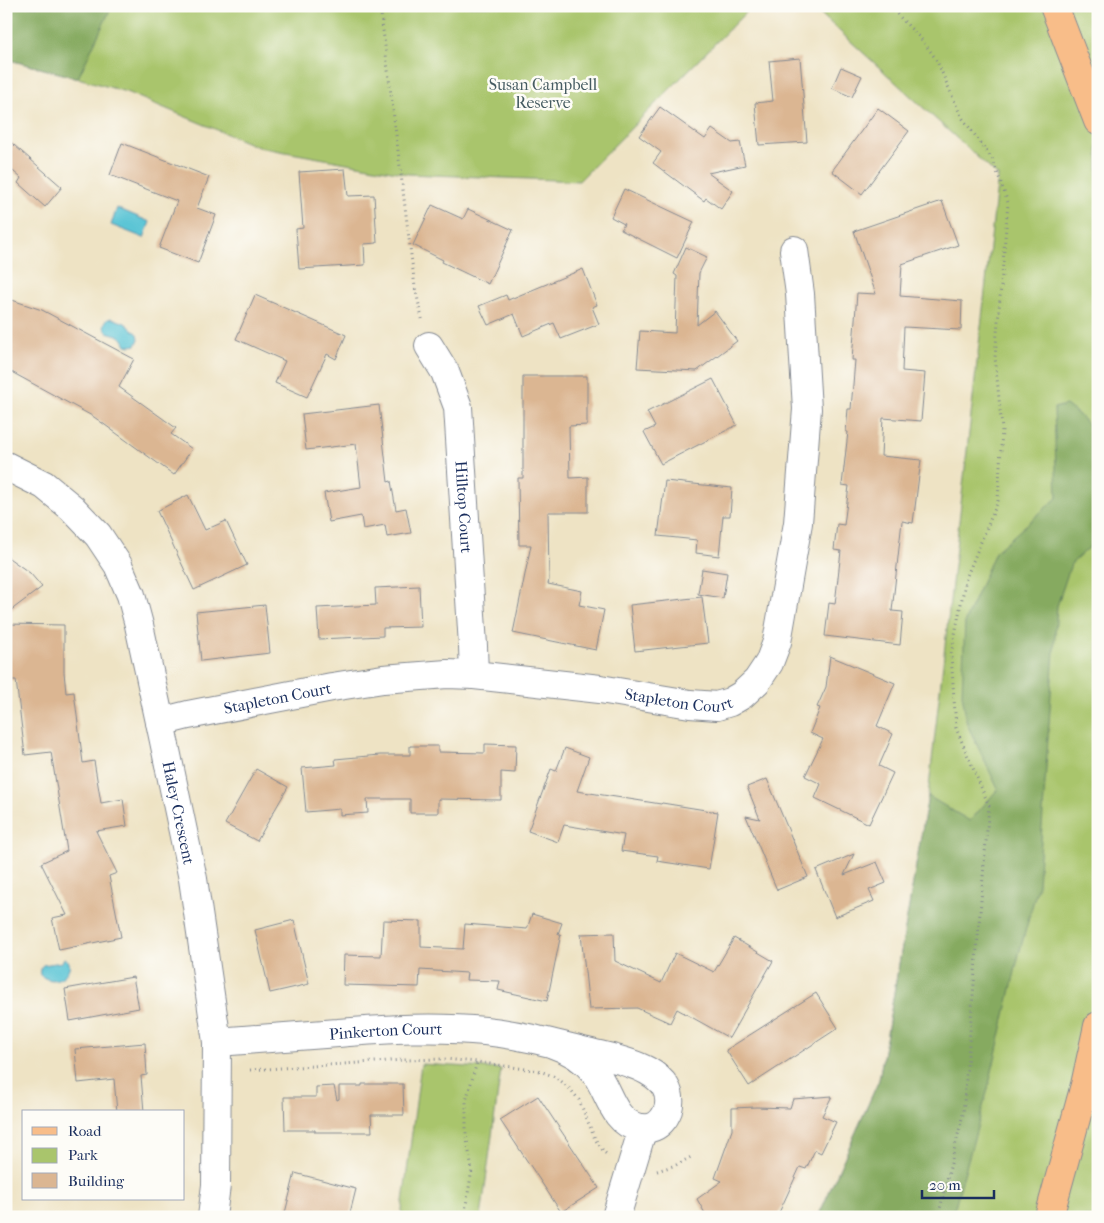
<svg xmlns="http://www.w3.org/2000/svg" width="1104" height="1223" font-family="'IM FELL French Canon',serif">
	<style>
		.green { fill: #a9c56c; stroke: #627a65 }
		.forest { fill: #86aa60; stroke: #506c5f }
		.water { fill: #5bc5d5; stroke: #3b7a9a }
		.building { fill: #dbb692 }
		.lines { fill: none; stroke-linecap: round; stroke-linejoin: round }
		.minor-casing { stroke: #848991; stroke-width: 30 }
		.major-casing { stroke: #848991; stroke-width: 30 }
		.path { stroke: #848991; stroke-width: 3; stroke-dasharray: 1 4; stroke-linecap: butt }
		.minor { stroke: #fff; stroke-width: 28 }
		.major { stroke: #f8bd89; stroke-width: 28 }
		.labels { text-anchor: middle; stroke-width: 5; stroke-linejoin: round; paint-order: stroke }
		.park-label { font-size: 16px; fill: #465c62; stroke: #fdfcf7 }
		.street-label { font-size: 16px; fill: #1b2f5e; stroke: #fdfcf7 }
	</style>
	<rect width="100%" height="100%" fill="#fdfcf7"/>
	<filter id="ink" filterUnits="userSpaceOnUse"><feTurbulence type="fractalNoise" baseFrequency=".02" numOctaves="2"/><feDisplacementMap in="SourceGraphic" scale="10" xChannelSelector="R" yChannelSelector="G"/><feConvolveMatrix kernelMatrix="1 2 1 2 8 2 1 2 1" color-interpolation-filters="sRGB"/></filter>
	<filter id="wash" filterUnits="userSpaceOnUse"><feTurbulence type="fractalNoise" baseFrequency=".0096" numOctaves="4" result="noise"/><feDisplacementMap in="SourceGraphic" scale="20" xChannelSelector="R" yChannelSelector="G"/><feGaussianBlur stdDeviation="1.12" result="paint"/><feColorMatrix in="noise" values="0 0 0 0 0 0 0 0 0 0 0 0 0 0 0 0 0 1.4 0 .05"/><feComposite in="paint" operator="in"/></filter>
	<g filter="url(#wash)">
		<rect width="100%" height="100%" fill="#eee3c4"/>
		<!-- green -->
		<path class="green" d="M 6,6 L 752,6 L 579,181 L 408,174 L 258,147 L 126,92 L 78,78 L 6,59 Z
			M 812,6 L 1098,6 L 1098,1217 L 818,1217 L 879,1080 L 928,796 L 998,176 Z
			M 421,1064 L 501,1069 L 481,1217 L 401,1217 Z"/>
		<!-- forest -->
		<path class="forest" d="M 6,6 L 112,6 L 78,78 L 6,59 Z
			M 1066,405 L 1079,415 L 1098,436 L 1097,517 L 1093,544 L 1071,564 L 1057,606 L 1038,885 L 1019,954 L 988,1089 L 952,1217 L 818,1217 L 879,1080 L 928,796 L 970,821 L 998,789 L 967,724 L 962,694 L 965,621 L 995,552 L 1057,498 L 1054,408 Z"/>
		<!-- water -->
		<path class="water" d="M 117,208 L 150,222 L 144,238 L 111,225 Z
			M 112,318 L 125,323 L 138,334 L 139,339 L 136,345 L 130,346 L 126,345 C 121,333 117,336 107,332 L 104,327 C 105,321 106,319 112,318 Z
			M 64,958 C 79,963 60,991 40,975 C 39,971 40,967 43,965 L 62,962 Z"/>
		<g id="blocks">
			<!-- building -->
			<path class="building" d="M 800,58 L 807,142 L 759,145 L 755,103 L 773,101 L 769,61 Z
				M 841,67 L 862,76 L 852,97 L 832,88 Z
				M 660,107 L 705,139 L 712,129 L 732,143 L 740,142 L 745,165 L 708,173 L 733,191 L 721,209 L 706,198 L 704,201 L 653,163 L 661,152 L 639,136 Z
				M 878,108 L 909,131 L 862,194 L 832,171 Z
				M 6,138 L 62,187 L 45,207 L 18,183 L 21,178 L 6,165 Z
				M 122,143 L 209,177 L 197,208 L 216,215 L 198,263 L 159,248 L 177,201 L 110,175 Z
				M 345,169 L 348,196 L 374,195 L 377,243 L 364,244 L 365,265 L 299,269 L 296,229 L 303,228 L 299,172 Z
				M 624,189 L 694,222 L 677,258 L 621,230 L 624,224 L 611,217 Z
				M 942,201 L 958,245 L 902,264 L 900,296 L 962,301 L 961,330 L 904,327 L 902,371 L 925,373 L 921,421 L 883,418 L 881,456 L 921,460 L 913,523 L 902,521 L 892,611 L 903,612 L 900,645 L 825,636 L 829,603 L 835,604 L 841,551 L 834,550 L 837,524 L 844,525 L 849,486 L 842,485 L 848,432 L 846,432 L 848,409 L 851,409 L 855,360 L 852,360 L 857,293 L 876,294 L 854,231 Z
				M 432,205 L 463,219 L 468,209 L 513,230 L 488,284 L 442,262 L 443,260 L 413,245 Z
				M 686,247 L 707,257 L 699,273 L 697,325 L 715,311 L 737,341 L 697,371 L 637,368 L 640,331 L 675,333 L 677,276 L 674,274 Z
				M 583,269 L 597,305 L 592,307 L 599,324 L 561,339 L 554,323 L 523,336 L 514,314 L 488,325 L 479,306 L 506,295 L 508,300 Z
				M 255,295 L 346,335 L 336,359 L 327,354 L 307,397 L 275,383 L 285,361 L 236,339 Z
				M 6,298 L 42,310 L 134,359 L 119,387 L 176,428 L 171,434 L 192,449 L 174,475 L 94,417 L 6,369 Z
				M 523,376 L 587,376 L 587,425 L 569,426 L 570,478 L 588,477 L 588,512 L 548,512 L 549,580 L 548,584 L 582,591 L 579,605 L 604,610 L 596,650 L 513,633 L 531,545 L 519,545 L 518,478 L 523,478 Z
				M 713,379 L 737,425 L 661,464 L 644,432 L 655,427 L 647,412 Z
				M 379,405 L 388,482 L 391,481 L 396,510 L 406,508 L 411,533 L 387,537 L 385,525 L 363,529 L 361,516 L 329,522 L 324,493 L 361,487 L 356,444 L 306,450 L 302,414 Z
				M 665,481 L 732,488 L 730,516 L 723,516 L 719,556 L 696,553 L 697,540 L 658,536 Z
				M 188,495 L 205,530 L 226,521 L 247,565 L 194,590 L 157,511 Z
				M 6,556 L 30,573 L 42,587 L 6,614 Z
				M 702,569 L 727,573 L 723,598 L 698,594 Z
				M 419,586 L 421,627 L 383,628 L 383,636 L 319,639 L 317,608 L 376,605 L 375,588 Z
				M 702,597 L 708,643 L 635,651 L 630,605 Z
				M 265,605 L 270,653 L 201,661 L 196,612 Z
				M 6,624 L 64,625 L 64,672 L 66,693 L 74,692 L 83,763 L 94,761 L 101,803 L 123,799 L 127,826 L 96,831 L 117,873 L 109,876 L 121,937 L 59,950 L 52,918 L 67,915 L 41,863 L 67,851 L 51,752 L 25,755 L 16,680 L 6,680 Z
				M 830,656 L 895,683 L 877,726 L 893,734 L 879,766 L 893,773 L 869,824 L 815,798 L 821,784 L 805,776 L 823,739 L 810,733 L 820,708 L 817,707 L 826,687 Z
				M 485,744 L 516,745 L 515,773 L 501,772 L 501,800 L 438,799 L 438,813 L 410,813 L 410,799 L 367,799 L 368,813 L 340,815 L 340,809 L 306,812 L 302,768 L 336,765 L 335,759 L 380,755 L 410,755 L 410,746 L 438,746 L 438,752 L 485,753 Z
				M 565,748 L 589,757 L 577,791 L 661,804 L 662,803 L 718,812 L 709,869 L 657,861 L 658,856 L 621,851 L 624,835 L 564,825 L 558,842 L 528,831 L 551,769 L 556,771 Z
				M 256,769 L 288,787 L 257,841 L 225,824 Z
				M 767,779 L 808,877 L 777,890 L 746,816 L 760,819 L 747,787 Z
				M 854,854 L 844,875 L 877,862 L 886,883 L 869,890 L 874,901 L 835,917 L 816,870 Z
				M 532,914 L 562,923 L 558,934 L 561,934 L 547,1001 L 498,990 L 500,981 L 466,980 L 467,973 L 420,970 L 419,987 L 343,985 L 344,955 L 381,956 L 383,920 L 421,921 L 421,947 L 463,949 L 465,924 L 527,929 Z
				M 294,920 L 309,984 L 270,993 L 255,930 Z
				M 614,933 L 615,961 L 661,983 L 675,953 L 714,972 L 734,938 L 773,961 L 729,1038 L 677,1009 L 670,1023 L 637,1008 L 589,1009 L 581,934 Z
				M 133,977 L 139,1008 L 70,1021 L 65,989 Z
				M 816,993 L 838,1028 L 749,1086 L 726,1050 Z
				M 145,1043 L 147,1075 L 141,1076 L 144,1112 L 117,1112 L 114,1079 L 78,1083 L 75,1049 Z
				M 362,1084 L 403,1084 L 404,1115 L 371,1115 L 372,1132 L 315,1132 L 315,1130 L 285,1130 L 284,1097 L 316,1097 L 316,1087 L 334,1086 L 337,1100 L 339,1099 L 339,1086 L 362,1086 Z
				M 538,1096 L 599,1188 L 561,1212 L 500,1120 Z
				M 832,1096 L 822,1116 L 836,1122 L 821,1153 L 815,1150 L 806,1169 L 800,1167 L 777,1217 L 707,1217 L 697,1199 L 722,1181 L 715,1178 L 732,1130 L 732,1108 L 756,1107 L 790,1108 L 793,1099 Z
				M 295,1173 L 356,1189 L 349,1217 L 284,1217 Z"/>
		</g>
	</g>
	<g filter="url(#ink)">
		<use href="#blocks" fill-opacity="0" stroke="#848991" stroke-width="1"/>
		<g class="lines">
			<defs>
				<g id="minor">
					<path id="s1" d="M 429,346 L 445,372 L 458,407 L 473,646 L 474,675"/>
					<path id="s2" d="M 6,466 L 44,485 L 72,508 L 98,535 L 118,565 L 131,595 L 139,625 L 160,722 L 193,879 L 217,1042 L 216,1185 L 212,1217"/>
					<path id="s3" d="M 160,722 L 188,715 L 332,687 L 383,679 L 447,674 L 474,675 L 600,689 L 690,704 L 717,706 L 730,702 L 742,695 L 757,681 L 769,663 L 777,642 L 798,523 L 807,409 L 800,294 L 794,250"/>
					<path id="s4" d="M 217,1042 C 258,1039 298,1036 338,1033 C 387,1029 436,1026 485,1031 C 524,1035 562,1046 600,1055 C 626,1061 678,1073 668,1110 C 665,1118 659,1126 650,1128 C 647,1129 643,1129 639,1128 C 612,1122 609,1090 594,1071 C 584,1059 568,1049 553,1044"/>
					<path d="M 616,1217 L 643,1128"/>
				</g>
				<path id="major" d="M 1054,6 L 1098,121
					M 1049,1217 L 1085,1085 L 1098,1026"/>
			</defs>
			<!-- minor casing -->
			<use href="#minor" class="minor-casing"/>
			<!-- major casing -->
			<use href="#major" class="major-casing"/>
			<!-- path -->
			<path class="path" d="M 380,6 L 415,287 L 423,323
				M 891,6 L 894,11 L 922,40 L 936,59 L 961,116 L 993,160 L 1008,203 L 995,357 L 1002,430 L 998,501 L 966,578 L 951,655 L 956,728 L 989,806 L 963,1114 L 938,1217
				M 250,1070 L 405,1060 L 444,1059 L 477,1062 L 540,1071 L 553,1076 L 562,1082 L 571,1090 L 579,1100 L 595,1139 L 604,1152 L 609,1156
				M 657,1171 L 676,1165 L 693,1156
				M 464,1217 L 472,1170 L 466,1134 L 466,1101 L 477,1062"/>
			<!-- minor -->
			<use href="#minor" class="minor"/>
			<!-- major -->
			<use href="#major" class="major"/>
		</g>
	</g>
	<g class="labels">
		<!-- park labels -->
		<g class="park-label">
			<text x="543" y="90">Susan Campbell<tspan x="543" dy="18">Reserve</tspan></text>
		</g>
		<!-- street labels -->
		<g class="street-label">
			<text dy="6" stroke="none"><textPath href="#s1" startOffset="168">Hilltop Court</textPath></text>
			<text dy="6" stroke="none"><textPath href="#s3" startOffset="525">Stapleton Court</textPath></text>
			<text dy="6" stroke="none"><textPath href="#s3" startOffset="120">Stapleton Court</textPath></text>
			<text dy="6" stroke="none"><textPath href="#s2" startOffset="408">Haley Crescent</textPath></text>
			<text dy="6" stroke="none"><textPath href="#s4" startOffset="169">Pinkerton Court</textPath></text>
		</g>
	</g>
	<!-- margin -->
	<rect width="1104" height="1223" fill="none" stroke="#fdfcf7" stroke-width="25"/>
	<!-- legend -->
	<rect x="22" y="1110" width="162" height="90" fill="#fdfcf7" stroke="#a3aaba"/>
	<rect x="32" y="1127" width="25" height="8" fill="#f8bd89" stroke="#a3aaba"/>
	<text x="68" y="1136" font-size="15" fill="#1b2f5e">Road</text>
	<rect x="32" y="1148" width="25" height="15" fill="#a9c56c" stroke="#a3aaba"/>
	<text x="68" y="1160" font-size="15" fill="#1b2f5e">Park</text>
	<rect x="32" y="1173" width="25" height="15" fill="#dbb692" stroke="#a3aaba"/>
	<text x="68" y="1186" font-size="15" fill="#1b2f5e">Building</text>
	<!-- scale -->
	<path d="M922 1190v8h72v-8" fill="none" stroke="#1b2f5e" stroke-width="2.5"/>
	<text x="929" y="1190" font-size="15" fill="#1b2f5e" stroke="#fdfcf7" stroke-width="4" paint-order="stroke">20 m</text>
</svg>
